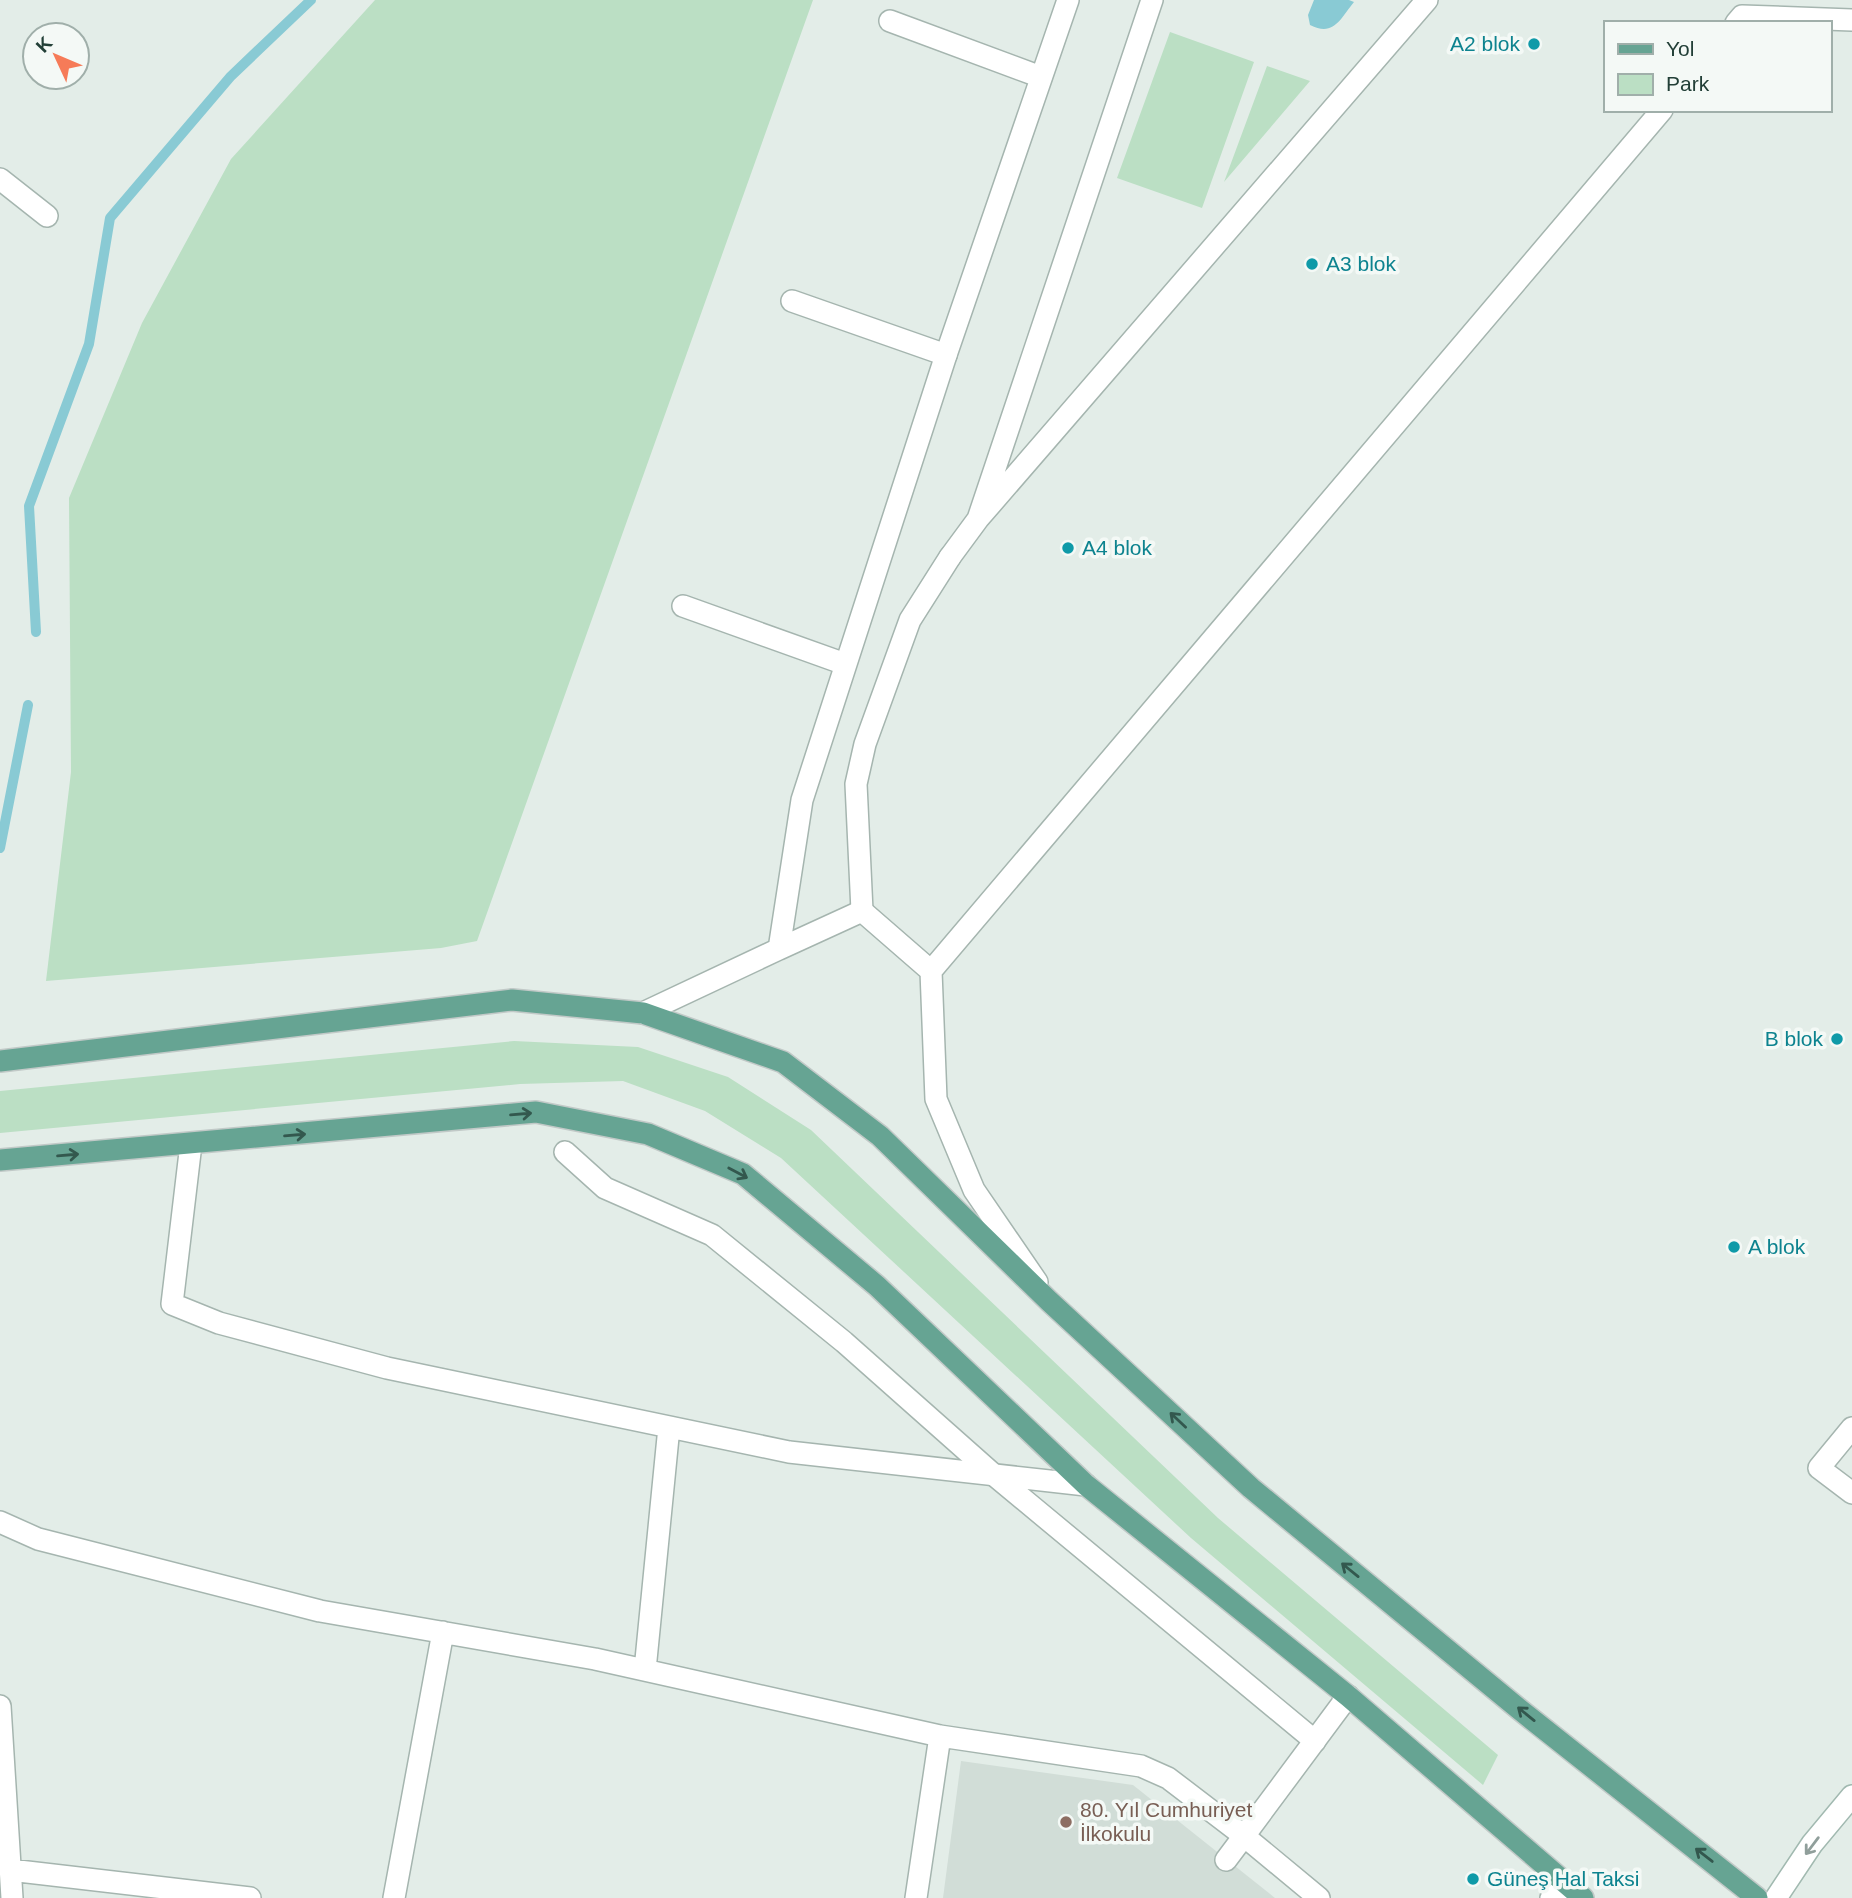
<svg xmlns="http://www.w3.org/2000/svg" width="1852" height="1898" font-family="Helvetica,sans-serif">
	<style>
		.built { fill: #d1ddd7 }
		.green { fill: #bbdfc4 }
		.water { fill: #89cad4 }
		.lines { fill: none; stroke-linecap: round; stroke-linejoin: round }
		.stream { stroke: #89cad4; stroke-width: 10 }
		.lane-casing { stroke: #a5b5af; stroke-width: 24 }
		.street-casing { stroke: #a5b5af; stroke-width: 24 }
		.secondary-casing { stroke: #a1b9b0; stroke-width: 24 }
		.primary-casing { stroke: #c1c9c7; stroke-width: 24 }
		.lane { stroke: #fff; stroke-width: 21 }
		.street { stroke: #fff; stroke-width: 21 }
		.secondary { stroke: #fff; stroke-width: 21 }
		.primary { stroke: #66a493; stroke-width: 21 }
		.oneway { stroke: #33584e }
		.oneway2 { stroke: #909f9b }
		.culture-dot { fill: #0f9aa8; stroke: #f4f9f6; stroke-width: 2.5 }
		.education-dot { fill: #8d6e63; stroke: #f4f9f6; stroke-width: 2.5 }
		.labels { text-anchor: middle; stroke-width: 7; stroke-linejoin: round; paint-order: stroke }
		.culture-label { font-size: 21px; fill: #0d838f; stroke: #f4f9f6; text-anchor: start }
		.education-label { font-size: 21px; fill: #785e54; stroke: #f4f9f6; text-anchor: start }
	</style>
	<rect width="100%" height="100%" fill="#e3ede8"/>
	<!-- built -->
	<path class="built" d="M 961,1761 L 1133,1785 L 1275,1898 L 943,1898 Z"/>
	<!-- green -->
	<path class="green" d="M 375,0 L 813,0 L 477,941 L 441,948 L 46,981 L 71,772 L 69,498 L 142,323 L 231,159 Z
		M 1170,32 L 1254,62 L 1202,208 L 1117,178 Z
		M 1267,66 L 1310,81 L 1224,182 Z
		M 514,1041 L 638,1047 L 728,1077 L 811,1130 L 1218,1518 L 1498,1755 L 1483,1785 L 1191,1538 L 781,1158 L 705,1111 L 623,1081 L 520,1084 L 0,1133 L 0,1091 Z"/>
	<!-- water -->
	<path class="water" d="M 1314,0 L 1349,0 L 1354,2 C 1340,19 1334,37 1310,25 L 1308,15 Z"/>
	<g class="lines">
		<!-- stream -->
		<path class="stream" d="M 36,632 L 29,506 L 89,344 L 110,218 L 231,76 L 311,0
			M 0,848 L 28,705"/>
		<defs>
			<path id="lane" d="M 890,21 L 1041,77
				M 792,301 L 946,355
				M 683,606 L 845,664
				M 862,911 L 856,784 L 865,744 L 910,620 L 950,557
				M 565,1152 L 605,1188 L 712,1235 L 844,1342 L 994,1475 L 1315,1741
				M 1852,1428 L 1819,1468 L 1852,1493
				M 1226,1860 L 1244,1836 L 1319,1898
				M 1551,1898 L 1569,1885"/>
			<path id="street" d="M 1152,0 L 978,519 L 1427,0
				M 1736,23 L 1742,16 L 1852,20
				M 0,179 L 47,216
				M 950,557 L 978,519
				M 779,949 L 862,911 L 931,971
				M 643,1013 L 779,949 L 802,800 L 946,355 L 1068,0
				M 191,1144 L 172,1304 L 219,1323 L 387,1368 L 789,1452 L 1086,1485
				M 1037,1282 L 974,1190 L 936,1099 L 931,971 L 1662,110
				M 0,1522 L 38,1539 L 320,1611 L 595,1659 L 940,1736 L 1141,1766 L 1168,1778 L 1244,1836 L 1348,1696
				M 645,1670 L 669,1427
				M 0,1706 L 12,1898
				M 10,1870 L 250,1898
				M 394,1898 L 443,1632
				M 916,1898 L 940,1736"/>
			<path id="secondary" d="M 1776,1898 L 1812,1844 L 1852,1796"/>
			<path id="primary" d="M 0,1061 L 512,1000 L 643,1013 L 783,1062 L 880,1136 L 1049,1301 L 1251,1488 L 1519,1709 L 1757,1898
				M 0,1160 L 536,1112 L 648,1134 L 743,1174 L 877,1286 L 1086,1485 L 1348,1696 L 1583,1898"/>
		</defs>
		<!-- lane casing -->
		<use href="#lane" class="lane-casing"/>
		<!-- street casing -->
		<use href="#street" class="street-casing"/>
		<!-- secondary casing -->
		<use href="#secondary" class="secondary-casing"/>
		<!-- primary casing -->
		<use href="#primary" class="primary-casing"/>
		<!-- lane -->
		<use href="#lane" class="lane"/>
		<!-- street -->
		<use href="#street" class="street"/>
		<!-- secondary -->
		<use href="#secondary" class="secondary"/>
		<!-- primary -->
		<use href="#primary" class="primary"/>
	</g>
	<!-- one-way arrows -->
	<defs><path id="oneway-shaft" d="M-6 0H5M1.5-3L5.5 0L1.5 3" fill="none" stroke-width="1.6" stroke-linecap="round" stroke-linejoin="round" transform="scale(1.75)"/></defs>
	<g class="oneway">
		<use href="#oneway-shaft" transform="translate(521 1114) rotate(-5)"/>
		<use href="#oneway-shaft" transform="translate(295 1135) rotate(-5)"/>
		<use href="#oneway-shaft" transform="translate(68 1155) rotate(-5)"/>
		<use href="#oneway-shaft" transform="translate(738 1173) rotate(28)"/>
		<use href="#oneway-shaft" transform="translate(1178 1420) rotate(-137)"/>
		<use href="#oneway-shaft" transform="translate(1350 1570) rotate(-141)"/>
		<use href="#oneway-shaft" transform="translate(1526 1714) rotate(-141)"/>
		<use href="#oneway-shaft" transform="translate(1704 1855) rotate(-142)"/>
	</g>
	<use class="oneway2" href="#oneway-shaft" transform="translate(1812 1846) rotate(127)"/>
	<!-- markers -->
	<g class="culture-dot">
		<circle cx="1534" cy="44" r="7"/>
		<circle cx="1312" cy="264" r="7"/>
		<circle cx="1068" cy="548" r="7"/>
		<circle cx="1837" cy="1039" r="7"/>
		<circle cx="1734" cy="1247" r="7"/>
		<circle cx="1473" cy="1879" r="7"/>
	</g>
	<circle class="education-dot" cx="1066" cy="1822" r="7"/>
	<g class="labels">
		<!-- culture labels -->
		<g class="culture-label">
			<text x="1520" y="51" text-anchor="end">A2 blok</text>
			<text x="1326" y="271">A3 blok</text>
			<text x="1082" y="555">A4 blok</text>
			<text x="1823" y="1046" text-anchor="end">B blok</text>
			<text x="1748" y="1254">A blok</text>
			<text x="1487" y="1886">Güneş Hal Taksi</text>
		</g>
		<!-- education labels -->
		<g class="education-label">
			<text x="1080" y="1817">80. Yıl Cumhuriyet<tspan x="1080" dy="24">İlkokulu</tspan></text>
		</g>
	</g>
	<!-- legend -->
	<rect x="1604" y="21" width="228" height="91" fill="#f4f9f6" stroke="#a0afaa" stroke-width="2"/>
	<rect x="1618" y="44" width="35" height="10" fill="#66a493" stroke="#a0afaa" stroke-width="2"/>
	<text x="1666" y="56" font-size="21" fill="#223f37">Yol</text>
	<rect x="1618" y="74" width="35" height="21" fill="#bbdfc4" stroke="#a0afaa" stroke-width="2"/>
	<text x="1666" y="91" font-size="21" fill="#223f37">Park</text>
	<!-- north arrow -->
	<g transform="translate(56 56) rotate(314)"><circle r="33" fill="#f4f9f6" stroke="#a0afaa" stroke-width="2"/>
	<path d="M0-5L12 26L0 18L-12 26Z" fill="#f67b58"/>
	<text y="-10" font-size="19" font-weight="bold" text-anchor="middle" fill="#223f37">K</text>
	</g>
</svg>
